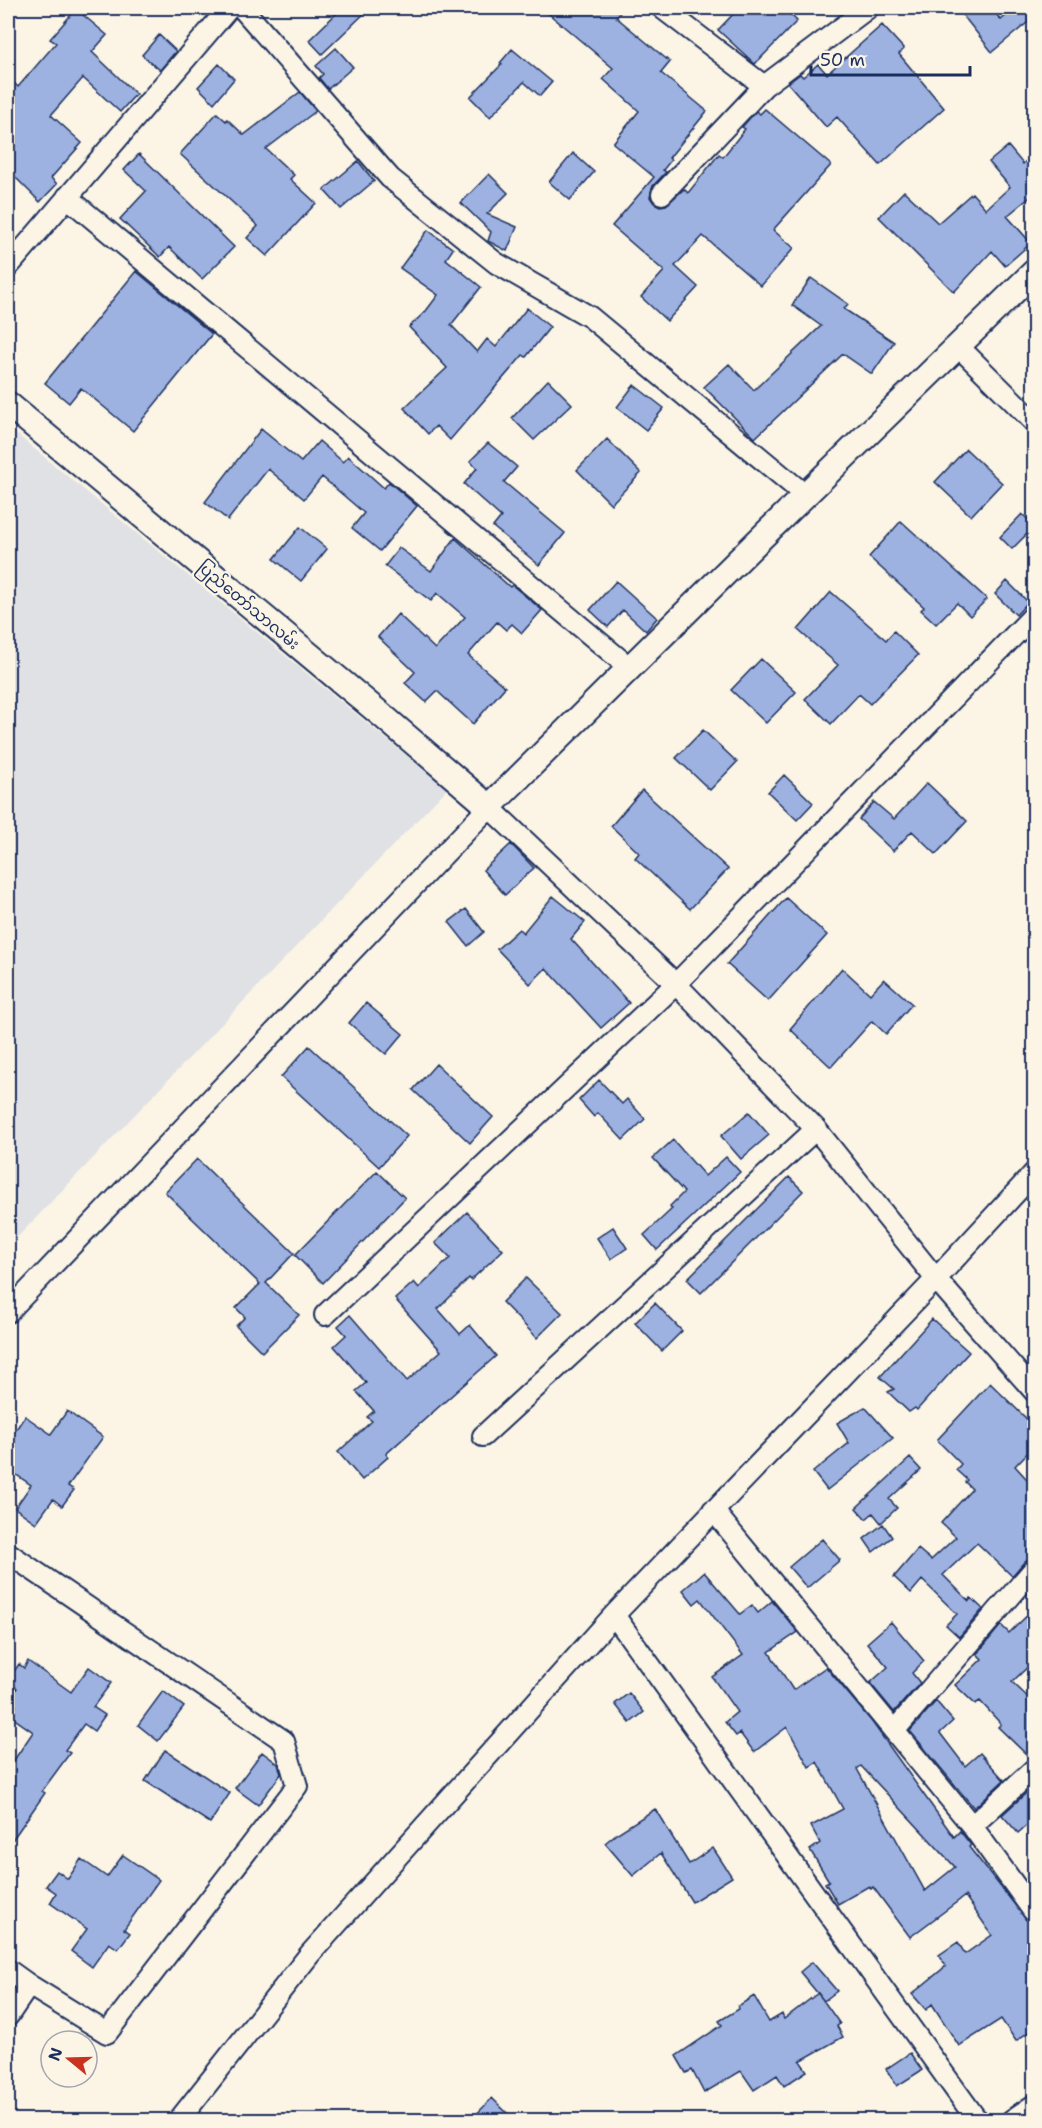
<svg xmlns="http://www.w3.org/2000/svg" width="1042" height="2128" font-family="'Shantell Sans','Noto Sans Myanmar',sans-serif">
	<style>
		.built { fill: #e0e1e4 }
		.building { fill: #9db2e0; stroke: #1b2f5e; stroke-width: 1.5; fill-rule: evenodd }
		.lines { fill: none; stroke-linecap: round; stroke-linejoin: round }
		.minor-casing { stroke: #1b2f5e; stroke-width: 24 }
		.tertiary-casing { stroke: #1b2f5e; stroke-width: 28 }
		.minor { stroke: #fcf5e5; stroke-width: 20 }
		.tertiary { stroke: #fcf5e5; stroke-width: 24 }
		.labels { text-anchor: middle; stroke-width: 4.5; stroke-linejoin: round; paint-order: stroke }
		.street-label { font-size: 16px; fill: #1b2f5e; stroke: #fcf5e5 }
	</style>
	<rect width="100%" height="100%" fill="#fcf5e5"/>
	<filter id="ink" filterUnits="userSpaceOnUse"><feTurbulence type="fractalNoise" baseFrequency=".0167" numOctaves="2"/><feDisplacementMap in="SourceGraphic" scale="12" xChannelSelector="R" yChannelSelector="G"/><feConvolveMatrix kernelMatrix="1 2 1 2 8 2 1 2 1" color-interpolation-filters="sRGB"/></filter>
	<g filter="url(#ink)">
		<!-- built -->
		<path class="built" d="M 8,427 L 447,789 L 8,1247 Z"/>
		<!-- building -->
		<path class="building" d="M 342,8 L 370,8 L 322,54 L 309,40 Z
			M 542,8 L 624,8 L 616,17 L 670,62 L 661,73 L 707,111 L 669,158 L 671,160 L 663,170 L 666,172 L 653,186 L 650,197 L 654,203 L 660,206 L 666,205 L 684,189 L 688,193 L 719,154 L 723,157 L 745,129 L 742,127 L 756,111 L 760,114 L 765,109 L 831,165 L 773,230 L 794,248 L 761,286 L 703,236 L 675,266 L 698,287 L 667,321 L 641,297 L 664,271 L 612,226 L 654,177 L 613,143 L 639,111 L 603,79 L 613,68 Z
			M 739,8 L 784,8 L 797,21 L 755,64 L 718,30 Z
			M 957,8 L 991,8 L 1001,20 L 1015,8 L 1023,8 L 1033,18 L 992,52 Z
			M 76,9 L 107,35 L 92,52 L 136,94 L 120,112 L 83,78 L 51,115 L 82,143 L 51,178 L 57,184 L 40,202 L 8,170 L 8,77 L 18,87 L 56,43 L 50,39 Z
			M 882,25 L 904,49 L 899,54 L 944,108 L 880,165 L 837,117 L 826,127 L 788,83 L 800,74 L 803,77 L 818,64 L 827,74 Z
			M 159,35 L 176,51 L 160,70 L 142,55 Z
			M 336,48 L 353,67 L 328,89 L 319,78 L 323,74 L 316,66 Z
			M 512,49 L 552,82 L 540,96 L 524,82 L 490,117 L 470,97 L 502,64 L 500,63 Z
			M 219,64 L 234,79 L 214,103 L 198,87 Z
			M 300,92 L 316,111 L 266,149 L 294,175 L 290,179 L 316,203 L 267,256 L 247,238 L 258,226 L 180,154 L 217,113 L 226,121 L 227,119 L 244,135 Z
			M 1008,146 L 1023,164 L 1035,152 L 1035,193 L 1007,216 L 1031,243 L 1005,266 L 992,251 L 954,292 L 879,217 L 904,191 L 938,223 L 972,193 L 986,209 L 1010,187 L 989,162 Z
			M 573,153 L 594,172 L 570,200 L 549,182 Z
			M 139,154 L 234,247 L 202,279 L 169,247 L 160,257 L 120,219 L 146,191 L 124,170 Z
			M 358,161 L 374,181 L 341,209 L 324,190 Z
			M 489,174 L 508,193 L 487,214 L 517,227 L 507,251 L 488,241 L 491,232 L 461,203 Z
			M 428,230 L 453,249 L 446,259 L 481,287 L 451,325 L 477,352 L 487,339 L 496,347 L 527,308 L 550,327 L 526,357 L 523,355 L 450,440 L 436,426 L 428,434 L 404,408 L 447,368 L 409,327 L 426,311 L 438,295 L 400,268 Z
			M 136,271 L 212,334 L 133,431 L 81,388 L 69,403 L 45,383 Z
			M 811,278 L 848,304 L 844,309 L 894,342 L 872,374 L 843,354 L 755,438 L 704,387 L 729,364 L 754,390 L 821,326 L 792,305 Z
			M 548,380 L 572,404 L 534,440 L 512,418 Z
			M 634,385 L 664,408 L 646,430 L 617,407 Z
			M 261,429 L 301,462 L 319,441 L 343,462 L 348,456 L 384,488 L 389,482 L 417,506 L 380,551 L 352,528 L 364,513 L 322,477 L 304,499 L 268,469 L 228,520 L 205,502 Z
			M 607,439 L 641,473 L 611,504 L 577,470 Z
			M 488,443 L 517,467 L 504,482 L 565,533 L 539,565 L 493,527 L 501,517 L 464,484 L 477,468 L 470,461 Z
			M 966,449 L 1002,483 L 971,516 L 935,482 Z
			M 1022,514 L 1035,526 L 1012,549 L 1000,537 Z
			M 901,521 L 987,599 L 970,616 L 957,603 L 936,624 L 921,610 L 924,607 L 869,557 Z
			M 300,527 L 327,549 L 301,581 L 274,559 Z
			M 455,538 L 510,587 L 512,585 L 542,610 L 522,633 L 512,624 L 506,630 L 497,622 L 468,655 L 505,687 L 473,724 L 437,691 L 426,702 L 405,683 L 415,672 L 378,637 L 398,614 L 435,649 L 465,617 L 437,593 L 431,601 L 385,566 L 399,548 L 431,571 Z
			M 616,581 L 657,618 L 646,631 L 623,610 L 608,627 L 590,610 Z
			M 1007,581 L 1028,602 L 1016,615 L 995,594 Z
			M 831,592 L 886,640 L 894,631 L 918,655 L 870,704 L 859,694 L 831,724 L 805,699 L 838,665 L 798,630 Z
			M 761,659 L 796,692 L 766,723 L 731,690 Z
			M 703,730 L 737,762 L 710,790 L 676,758 Z
			M 784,775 L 813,803 L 797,820 L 768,792 Z
			M 927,783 L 967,821 L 936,854 L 912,831 L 893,851 L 859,819 L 874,802 L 894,819 Z
			M 642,790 L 728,869 L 690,909 L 635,858 L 639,853 L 611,826 Z
			M 511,844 L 534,868 L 505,895 L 483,870 Z
			M 553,896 L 585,922 L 571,939 L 629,1003 L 601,1028 L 546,968 L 530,984 L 497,949 L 519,929 L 523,933 Z
			M 786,898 L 827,935 L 768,1001 L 727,964 Z
			M 466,909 L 484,932 L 468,946 L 449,922 Z
			M 842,968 L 870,994 L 884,979 L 912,1004 L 886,1034 L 872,1021 L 831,1067 L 790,1029 Z
			M 366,1003 L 403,1034 L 386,1054 L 349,1023 Z
			M 309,1046 L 407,1136 L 379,1167 L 281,1077 Z
			M 436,1064 L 493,1117 L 470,1143 L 413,1090 Z
			M 599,1080 L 622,1104 L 627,1099 L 645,1119 L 623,1140 L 598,1113 L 594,1117 L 579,1100 Z
			M 749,1112 L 769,1135 L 741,1159 L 721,1136 Z
			M 673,1140 L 705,1176 L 726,1157 L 740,1172 L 657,1250 L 644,1235 L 672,1209 L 670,1206 L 684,1192 L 653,1158 Z
			M 197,1159 L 294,1253 L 266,1283 L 299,1315 L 262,1352 L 236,1326 L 245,1317 L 236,1308 L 260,1284 L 165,1192 Z
			M 377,1171 L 405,1198 L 323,1283 L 295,1255 Z
			M 789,1177 L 803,1191 L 701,1293 L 687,1279 Z
			M 467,1212 L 503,1250 L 471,1280 L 469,1278 L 438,1309 L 460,1334 L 470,1325 L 496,1356 L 386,1454 L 388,1457 L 362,1480 L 338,1452 L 372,1421 L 367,1417 L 374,1411 L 356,1391 L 366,1383 L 334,1346 L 346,1335 L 338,1326 L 350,1315 L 407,1381 L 441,1351 L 395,1299 L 414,1282 L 419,1288 L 450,1258 L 435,1243 Z
			M 613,1227 L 627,1248 L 611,1259 L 597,1238 Z
			M 526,1278 L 562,1313 L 537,1338 L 502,1302 Z
			M 655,1303 L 682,1331 L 662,1351 L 635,1323 Z
			M 932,1319 L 969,1352 L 917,1410 L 915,1408 L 909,1412 L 888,1392 L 894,1389 L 880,1377 Z
			M 990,1383 L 1035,1427 L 1035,1445 L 1015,1466 L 1035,1488 L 1035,1557 L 1025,1561 L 1012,1576 L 977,1543 L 943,1575 L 969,1601 L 971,1598 L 983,1609 L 959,1637 L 946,1625 L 957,1614 L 922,1580 L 911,1593 L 894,1577 L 918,1549 L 931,1560 L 956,1537 L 941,1523 L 972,1489 L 965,1482 L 967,1480 L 956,1470 L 961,1464 L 937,1440 Z
			M 865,1407 L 893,1438 L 827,1490 L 813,1472 L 849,1443 L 837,1423 Z
			M 67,1411 L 103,1437 L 68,1486 L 74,1490 L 62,1506 L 53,1499 L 36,1523 L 15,1508 L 31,1485 L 8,1469 L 8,1441 L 25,1416 L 51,1434 Z
			M 910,1458 L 921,1470 L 889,1499 L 897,1508 L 881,1523 L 873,1513 L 866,1519 L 856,1508 Z
			M 883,1524 L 892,1537 L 873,1552 L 864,1539 Z
			M 822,1539 L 840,1560 L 807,1588 L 789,1567 Z
			M 704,1572 L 740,1614 L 752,1605 L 758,1613 L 772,1601 L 798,1632 L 769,1652 L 793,1690 L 826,1667 L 872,1722 L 954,1837 L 960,1831 L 971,1845 L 969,1847 L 1035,1930 L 1035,2027 L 1016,2041 L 1001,2019 L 959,2046 L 932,2004 L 926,2010 L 912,1994 L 946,1966 L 939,1955 L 958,1942 L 965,1954 L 992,1935 L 965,1896 L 910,1937 L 873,1887 L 871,1889 L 869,1886 L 838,1904 L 825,1883 L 829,1881 L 810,1850 L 820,1843 L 811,1826 L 843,1809 L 817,1762 L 809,1767 L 787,1727 L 754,1752 L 740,1733 L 736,1736 L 725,1722 L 737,1712 L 712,1677 L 743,1655 L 700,1599 L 694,1604 L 683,1590 ZM 861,1766 L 955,1867 L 925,1891 L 857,1769 Z
			M 1035,1608 L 1035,1660 L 1012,1682 L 1035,1704 L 1035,1757 L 1030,1758 L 998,1727 L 1001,1724 L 980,1701 L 975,1704 L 955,1685 L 982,1659 L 977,1654 L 1001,1625 L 1009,1633 Z
			M 891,1622 L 924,1661 L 912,1673 L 920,1683 L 894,1712 L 870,1683 L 888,1667 L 867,1643 Z
			M 28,1661 L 71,1692 L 89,1667 L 111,1683 L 93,1707 L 105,1715 L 94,1731 L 84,1724 L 65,1750 L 70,1753 L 42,1791 L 45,1793 L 8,1846 L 8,1769 L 33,1732 L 9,1715 L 16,1706 L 8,1700 L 17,1688 L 8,1680 L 19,1664 L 24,1668 Z
			M 163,1691 L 184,1707 L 158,1741 L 138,1725 Z
			M 629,1693 L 644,1712 L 630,1723 L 615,1704 Z
			M 936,1701 L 953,1721 L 940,1733 L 965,1766 L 980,1753 L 1004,1780 L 974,1808 L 910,1731 Z
			M 165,1750 L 230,1793 L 210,1823 L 145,1781 Z
			M 262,1752 L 278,1764 L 281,1774 L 258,1805 L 235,1788 Z
			M 1035,1785 L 1035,1818 L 1018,1833 L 1002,1815 Z
			M 655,1809 L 689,1864 L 713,1848 L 732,1877 L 692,1902 L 661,1853 L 633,1876 L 605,1843 L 616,1834 Z
			M 123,1855 L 159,1880 L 124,1929 L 130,1933 L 118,1949 L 109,1943 L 92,1967 L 71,1951 L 87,1929 L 50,1903 L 56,1893 L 46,1886 L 57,1871 L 68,1879 L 81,1859 L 107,1877 Z
			M 812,1962 L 837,1991 L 824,2001 L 800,1972 Z
			M 818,1993 L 840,2024 L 837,2026 L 843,2037 L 800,2061 L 807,2071 L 784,2086 L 777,2075 L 754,2090 L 741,2071 L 704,2093 L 692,2070 L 686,2073 L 676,2056 L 722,2025 L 719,2021 L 739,2009 L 738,2006 L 754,1996 L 769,2022 L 782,2014 L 784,2019 Z
			M 910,2053 L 922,2070 L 897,2086 L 886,2069 Z
			M 492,2098 L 515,2121 L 470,2121 Z"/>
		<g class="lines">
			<defs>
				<path id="minor" d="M 242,8 L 390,178 L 496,263 L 590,317 L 805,495
					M 662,8 L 764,86 L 868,8
					M 662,194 L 764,86
					M 67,197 L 630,668
					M 8,267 L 229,8
					M 958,346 L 1034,422
					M 8,1312 L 489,807 L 676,984 L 816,1129 L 936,1279 L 1034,1391
					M 325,1315 L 676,984 L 1034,615
					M 483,1436 L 816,1129
					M 713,1510 L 972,1826 L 1034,1912
					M 8,1553 L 284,1741 L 297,1786 L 107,2033 L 29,1985 L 8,2016
					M 614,1615 L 977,2120
					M 894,1731 L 1034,1569
					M 972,1826 L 1034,1769
					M 8,1970 L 29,1985
					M 179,2120 L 310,1954 L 614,1615 L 936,1279 L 1034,1173
					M 1012,2120 L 1034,2105"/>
				<path id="tertiary" d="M 8,404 L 384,717 L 489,807 L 759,540 L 1034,272"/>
			</defs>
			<!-- minor casing -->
			<use href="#minor" class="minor-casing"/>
			<!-- tertiary casing -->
			<use href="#tertiary" class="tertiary-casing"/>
			<!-- minor -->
			<use href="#minor" class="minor"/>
			<!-- tertiary -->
			<use href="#tertiary" class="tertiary"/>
		</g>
	</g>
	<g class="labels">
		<!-- street labels -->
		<g class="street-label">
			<text transform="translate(249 605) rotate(40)" y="6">ပြည်တော်သာလမ်း</text>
		</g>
	</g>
	<!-- margin -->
	<rect width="1042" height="2128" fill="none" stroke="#fcf5e5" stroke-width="30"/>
	<rect x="15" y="15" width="1012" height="2098" fill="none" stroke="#1b2f5e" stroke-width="2" filter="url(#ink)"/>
	<!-- north arrow -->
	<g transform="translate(69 2059) rotate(289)"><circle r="28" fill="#fcf5e5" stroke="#a2a6af" stroke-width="1.5"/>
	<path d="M0-4.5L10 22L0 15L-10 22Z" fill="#c8321e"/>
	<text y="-9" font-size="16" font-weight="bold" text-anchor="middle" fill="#1b2f5e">N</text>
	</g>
	<!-- scale -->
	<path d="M811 66v9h159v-9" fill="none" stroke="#1b2f5e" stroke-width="3"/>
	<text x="820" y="66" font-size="18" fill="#1b2f5e" stroke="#fcf5e5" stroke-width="4.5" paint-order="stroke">50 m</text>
</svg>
